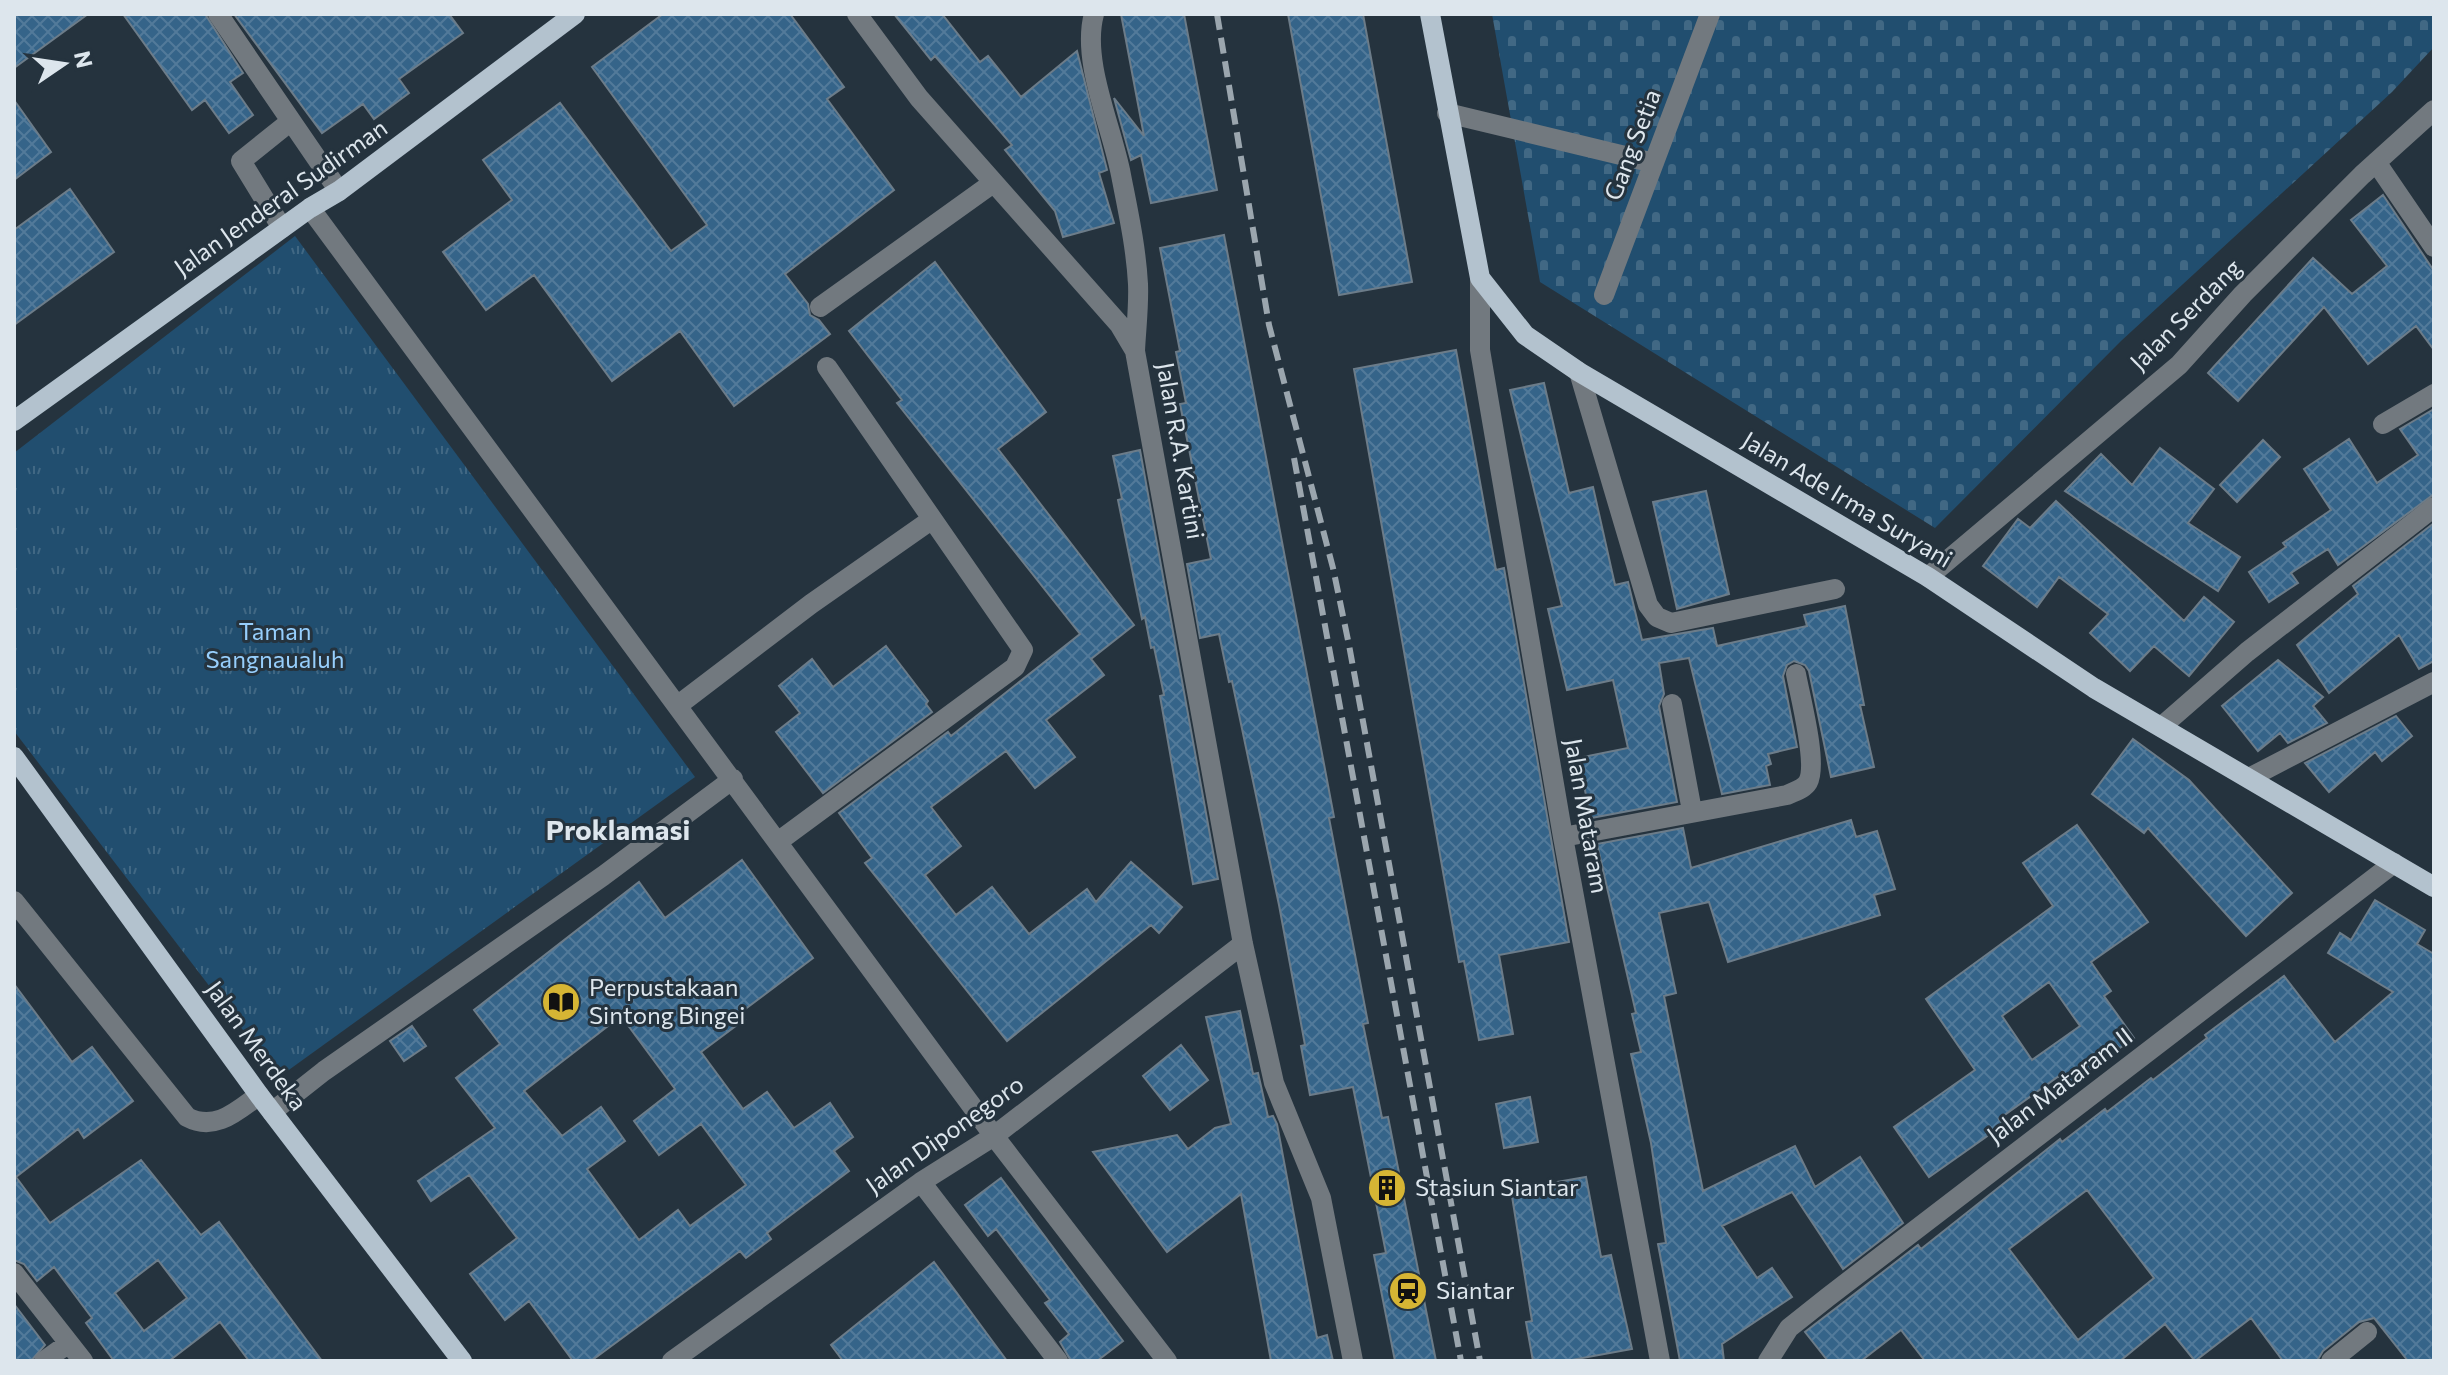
<svg xmlns="http://www.w3.org/2000/svg" width="2448" height="1375" font-family="Commissioner,sans-serif">
	<style>
		.cemetery { fill: url(#cemetery-stones) }
		.park { fill: url(#park-tufts) }
		.building { fill: url(#building-cross-hatch); stroke: #6c7c89; stroke-width: 2; fill-rule: evenodd }
		.lines { fill: none; stroke-linecap: round; stroke-linejoin: round }
		.minor { stroke: #72797f; stroke-width: 20 }
		.major { stroke: #b3c2ce; stroke-width: 20 }
		.rail { stroke: #9ba6ae; stroke-width: 6; stroke-dasharray: 16 8; stroke-linecap: butt }
		.labels { text-anchor: middle; stroke-width: 6; stroke-linejoin: round; paint-order: stroke }
		.street-label { font-size: 24px; fill: #dde6ed; stroke: #25333e }
		.park-label { font-size: 24px; fill: #96cefc; stroke: #25333e }
		.poi-label { font-size: 24px; fill: #dde6ed; stroke: #25333e; text-anchor: start }
		.quarter-label { font-size: 28px; font-weight: bold; fill: #dde6ed; stroke: #25333e }
	</style>
	<defs>
		<pattern id="cemetery-stones" width="16" height="16" patternUnits="userSpaceOnUse" patternTransform="scale(2)"><rect width="16" height="16" fill="#214e6f"/><path d="M2 7V4a2 2 0 0 1 4 0v3zM10 15v-3a2 2 0 0 1 4 0v3z" fill="#416884"/></pattern>
		<pattern id="park-tufts" width="24" height="20" patternUnits="userSpaceOnUse" patternTransform="scale(2)"><rect width="24" height="20" fill="#214e6f"/><path d="M3 7l-1-3M5 7V3M7 7l1-3M15 17l-1-3M17 17v-4M19 17l1-3" fill="none" stroke="#416884"/></pattern>
		<pattern id="building-cross-hatch" width="8" height="8" patternUnits="userSpaceOnUse" patternTransform="scale(2)"><rect width="8" height="8" fill="#356489"/><path d="M0 0l8 8M0 8l8-8" fill="none" stroke="#527a9a"/></pattern>
	</defs>
	<rect width="100%" height="100%" fill="#25333e"/>
	<!-- cemetery -->
	<path class="cemetery" d="M 1492,14 L 2434,14 L 2434,47 L 2392,92 L 2121,341 L 1935,528 L 1540,282 Z"/>
	<!-- park -->
	<path class="park" d="M 295,236 L 695,777 L 279,1077 L 14,731 L 14,453 Z"/>
	<!-- building -->
	<path class="building" d="M 14,14 L 88,14 L 14,68 Z
		M 123,14 L 205,14 L 243,73 L 230,82 L 253,115 L 229,133 L 205,100 L 192,110 Z
		M 234,14 L 449,14 L 463,33 L 399,79 L 409,93 L 374,119 L 363,104 L 322,133 Z
		M 663,14 L 790,14 L 844,87 L 827,99 L 894,190 L 785,274 L 808,304 L 810,315 L 819,320 L 830,334 L 734,406 L 680,331 L 612,381 L 534,275 L 486,310 L 443,252 L 512,200 L 483,160 L 560,103 L 671,251 L 707,225 L 592,67 Z
		M 894,14 L 942,14 L 980,62 L 988,56 L 1021,97 L 1077,51 L 1107,170 L 1099,173 L 1114,223 L 1063,237 L 1055,211 L 1005,150 L 1012,145 L 935,56 L 931,60 Z
		M 1121,14 L 1184,14 L 1217,190 L 1151,203 L 1141,155 L 1131,160 L 1114,98 L 1144,136 Z
		M 1288,14 L 1363,14 L 1412,282 L 1339,295 Z
		M 14,100 L 51,152 L 14,180 Z
		M 70,189 L 114,252 L 14,325 L 14,230 Z
		M 2383,195 L 2434,271 L 2434,350 L 2416,326 L 2368,364 L 2324,307 L 2238,401 L 2208,373 L 2313,258 L 2352,294 L 2387,266 L 2351,220 Z
		M 1224,235 L 1334,817 L 1329,818 L 1368,1023 L 1363,1024 L 1382,1118 L 1388,1117 L 1436,1361 L 1395,1361 L 1374,1255 L 1386,1253 L 1353,1087 L 1310,1095 L 1301,1046 L 1305,1045 L 1279,905 L 1232,681 L 1229,682 L 1219,634 L 1200,638 L 1187,564 L 1211,559 L 1180,404 L 1186,403 L 1176,352 L 1180,351 L 1160,248 Z
		M 935,262 L 1046,412 L 998,449 L 1134,625 L 1091,659 L 1104,675 L 1046,720 L 1075,757 L 1035,788 L 1006,751 L 931,807 L 961,846 L 925,875 L 956,915 L 992,887 L 1029,934 L 1087,889 L 1096,902 L 1131,862 L 1182,907 L 1159,933 L 1151,925 L 1007,1041 L 865,863 L 872,858 L 839,813 L 948,732 L 951,736 L 1080,634 L 897,403 L 902,400 L 849,331 Z
		M 1456,350 L 1496,570 L 1504,568 L 1569,942 L 1499,955 L 1513,1034 L 1479,1040 L 1464,961 L 1459,962 L 1354,369 Z
		M 1544,383 L 1569,493 L 1593,487 L 1615,585 L 1628,582 L 1642,640 L 1713,628 L 1717,646 L 1807,626 L 1804,615 L 1845,606 L 1864,705 L 1860,705 L 1874,767 L 1831,777 L 1809,671 L 1805,665 L 1794,661 L 1787,665 L 1783,676 L 1797,747 L 1768,754 L 1771,764 L 1766,766 L 1770,785 L 1722,794 L 1689,658 L 1659,663 L 1664,694 L 1659,706 L 1677,802 L 1591,818 L 1578,758 L 1628,748 L 1613,680 L 1567,690 L 1548,609 L 1562,606 L 1510,390 Z
		M 2434,409 L 2434,494 L 2338,565 L 2328,549 L 2291,573 L 2298,583 L 2269,602 L 2249,572 L 2286,547 L 2283,543 L 2331,510 L 2304,469 L 2349,439 L 2377,483 L 2418,455 L 2400,429 Z
		M 2263,440 L 2280,457 L 2237,502 L 2220,485 Z
		M 2160,448 L 2214,489 L 2188,523 L 2240,557 L 2218,591 L 2065,491 L 2101,454 L 2132,485 Z
		M 1140,450 L 1218,879 L 1193,884 L 1160,696 L 1164,695 L 1154,647 L 1151,648 L 1145,617 L 1142,619 L 1118,500 L 1122,499 L 1113,456 Z
		M 1706,491 L 1729,594 L 1677,609 L 1653,502 Z
		M 2056,501 L 2184,621 L 2204,597 L 2234,622 L 2189,676 L 2154,646 L 2130,671 L 2090,633 L 2108,614 L 2059,577 L 2037,607 L 1983,566 L 2018,519 L 2030,528 Z
		M 2434,523 L 2434,661 L 2419,669 L 2399,635 L 2329,693 L 2297,645 L 2358,594 L 2353,586 Z
		M 886,646 L 928,701 L 926,704 L 932,712 L 823,793 L 776,732 L 800,713 L 779,686 L 812,659 L 833,687 Z
		M 2278,660 L 2323,697 L 2313,706 L 2327,723 L 2288,743 L 2280,733 L 2258,751 L 2222,706 Z
		M 2396,716 L 2412,736 L 2382,761 L 2375,752 L 2329,792 L 2305,763 Z
		M 2133,739 L 2189,780 L 2292,893 L 2246,936 L 2148,828 L 2144,833 L 2092,794 Z
		M 1851,820 L 1856,837 L 1877,831 L 1895,889 L 1874,895 L 1880,915 L 1728,962 L 1709,902 L 1659,913 L 1676,993 L 1664,996 L 1703,1191 L 1795,1146 L 1815,1187 L 1860,1157 L 1903,1223 L 1843,1269 L 1792,1192 L 1722,1226 L 1757,1278 L 1772,1268 L 1792,1297 L 1722,1344 L 1724,1361 L 1680,1361 L 1658,1244 L 1666,1243 L 1651,1143 L 1631,1054 L 1641,1052 L 1632,1014 L 1636,1013 L 1597,844 L 1683,828 L 1691,868 Z
		M 2077,825 L 2148,922 L 2091,962 L 2111,991 L 2104,996 L 2134,1038 L 2066,1086 L 2059,1076 L 1999,1119 L 2003,1125 L 1929,1177 L 1894,1127 L 1975,1070 L 1926,999 L 2053,906 L 2023,863 ZM 2049,982 L 2080,1026 L 2032,1060 L 2002,1016 Z
		M 742,860 L 813,958 L 740,1013 L 745,1019 L 701,1052 L 743,1109 L 767,1092 L 794,1128 L 830,1103 L 853,1137 L 834,1151 L 849,1171 L 767,1233 L 771,1239 L 746,1258 L 740,1251 L 591,1361 L 573,1361 L 529,1301 L 505,1320 L 470,1274 L 517,1238 L 469,1175 L 431,1201 L 418,1181 L 495,1128 L 456,1078 L 500,1044 L 474,1010 L 639,882 L 665,918 ZM 621,1016 L 675,1089 L 634,1121 L 659,1155 L 701,1124 L 746,1185 L 690,1226 L 678,1210 L 639,1240 L 587,1169 L 625,1141 L 601,1107 L 562,1136 L 524,1091 Z
		M 2375,900 L 2425,930 L 2417,944 L 2434,954 L 2434,1361 L 2408,1361 L 2374,1318 L 2359,1322 L 2323,1351 L 2317,1361 L 2283,1361 L 2251,1318 L 2195,1361 L 2165,1324 L 2120,1361 L 1925,1361 L 1901,1330 L 1861,1361 L 1828,1361 L 1805,1332 L 1918,1245 L 1921,1249 L 2060,1139 L 2062,1142 L 2105,1109 L 2107,1112 L 2151,1078 L 2153,1080 L 2207,1038 L 2205,1035 L 2284,976 L 2335,1042 L 2393,992 L 2328,953 L 2340,933 L 2351,940 ZM 2087,1190 L 2154,1278 L 2078,1340 L 2009,1249 Z
		M 14,984 L 72,1062 L 92,1047 L 133,1101 L 84,1138 L 78,1129 L 16,1177 L 50,1223 L 141,1160 L 201,1235 L 219,1222 L 322,1361 L 249,1361 L 220,1322 L 169,1361 L 114,1361 L 86,1323 L 92,1318 L 54,1267 L 37,1281 L 24,1264 L 14,1260 ZM 158,1260 L 187,1298 L 144,1331 L 115,1293 Z
		M 1240,1011 L 1253,1074 L 1258,1073 L 1268,1117 L 1273,1116 L 1277,1124 L 1317,1338 L 1327,1335 L 1333,1361 L 1271,1361 L 1241,1194 L 1167,1252 L 1093,1152 L 1177,1135 L 1188,1149 L 1215,1128 L 1231,1124 L 1206,1017 Z
		M 412,1026 L 426,1046 L 404,1061 L 390,1041 Z
		M 1181,1045 L 1208,1080 L 1170,1110 L 1143,1076 Z
		M 1530,1097 L 1538,1142 L 1504,1148 L 1496,1104 Z
		M 1586,1177 L 1601,1257 L 1611,1255 L 1632,1349 L 1566,1361 L 1533,1361 L 1526,1322 L 1532,1321 L 1511,1190 Z
		M 1001,1178 L 1123,1341 L 1097,1361 L 1071,1361 L 1060,1342 L 1069,1334 L 1045,1303 L 1050,1300 L 996,1229 L 988,1236 L 965,1205 Z
		M 934,1262 L 1007,1361 L 843,1361 L 831,1345 Z
		M 14,1304 L 45,1345 L 31,1361 L 14,1361 Z"/>
	<g class="lines">
		<!-- minor -->
		<path class="minor" d="M 218,14 L 339,191
			M 857,14 L 919,98 L 1119,324 L 1135,351 L 1243,944 L 1274,1083 L 1321,1198 L 1353,1361
			M 1094,14 C 1081,61 1112,127 1121,175 C 1128,211 1136,247 1138,284 C 1139,306 1136,329 1135,351
			M 1447,113 L 1654,163
			M 2376,162 L 2434,247
			M 310,208 L 994,1136 L 1167,1361
			M 282,228 L 241,161 L 291,121
			M 1480,278 L 1480,350 L 1563,837 L 1660,1361
			M 1604,295 L 1710,14
			M 820,307 L 993,183
			M 1579,372 L 1648,605 L 1657,617 L 1671,623 L 1835,589
			M 2383,424 L 2434,394
			M 1928,577 L 2179,365 L 2243,294 L 2362,175 L 2434,110
			M 1672,704 L 1692,811
			M 677,706 L 811,604 L 931,520
			M 2161,727 L 2247,652 L 2434,507
			M 2249,778 L 2434,682
			M 1563,837 L 1787,795 C 1795,791 1804,789 1808,782 C 1818,764 1800,696 1796,674
			M 779,841 L 1015,667 L 1023,650 L 827,367
			M 14,901 L 187,1117 C 215,1132 237,1111 259,1095
			M 272,1112 L 324,1071 L 603,876 L 733,779
			M 921,1182 L 1058,1361
			M 14,1273 L 83,1361
			M 44,1361 L 69,1343
			M 672,1361 L 921,1182 L 994,1136 L 1243,944
			M 1768,1361 L 1789,1328 L 1828,1297 L 2394,863
			M 2331,1361 L 2367,1332"/>
		<!-- major -->
		<path class="major" d="M 1430,14 L 1480,278 L 1525,335 L 1579,372 L 1928,577 L 2094,688 L 2434,887
			M 14,421 L 310,208 L 339,191 L 575,14
			M 14,757 L 259,1095 L 462,1361"/>
		<!-- rail -->
		<path class="rail" d="M 1217,14 L 1269,325 L 1333,568 L 1349,645 L 1480,1361
			M 1294,458 L 1461,1361"/>
	</g>
	<!-- icons -->
	<defs>
		<symbol id="library-disc" viewBox="-11 -11 22 22"><circle r="9.5" fill="#d6b534" stroke="#25333e"/><path d="M-6-4Q-3-5.5-.7-3.5V5Q-3 3-6 4ZM6-4Q3-5.5 .7-3.5V5Q3 3 6 4Z" fill="#111"/></symbol>
		<symbol id="building-disc" viewBox="-11 -11 22 22"><circle r="9.5" fill="#d6b534" stroke="#25333e"/><path d="M-4-6H4V6H1V3H-1V6H-4ZM-2.5-4.3h1.7v1.8h-1.7ZM.8-4.3h1.7v1.8H.8ZM-2.5-1h1.7V.8h-1.7ZM.8-1h1.7V.8H.8Z" fill="#111"/></symbol>
		<symbol id="station-disc" viewBox="-11 -11 22 22"><circle r="9.5" fill="#d6b534" stroke="#25333e"/><path d="M-3-6H3Q5-6 5-4V2Q5 4 3 4L4.5 6H3L1.5 4h-3L-3 6H-4.5L-3 4Q-5 4-5 2V-4Q-5-6-3-6ZM-3.5-4v3h7v-3ZM-3.5 1v1.5H-2V1ZM2 1v1.5H3.5V1Z" fill="#111"/></symbol>
	</defs>
	<g fill-rule="evenodd">
		<use href="#library-disc" x="539" y="980" width="44" height="44"/>
		<use href="#building-disc" x="1365" y="1166" width="44" height="44"/>
		<use href="#station-disc" x="1386" y="1269" width="44" height="44"/>
	</g>
	<g class="labels">
		<!-- street labels -->
		<g class="street-label">
			<text transform="translate(1633 145) rotate(-69)" y="8">Gang Setia</text>
			<text transform="translate(281 198) rotate(-35)" y="8">Jalan Jenderal Sudirman</text>
			<text transform="translate(2186 315) rotate(-45)" y="8">Jalan Serdang</text>
			<text transform="translate(1180 451) rotate(80)" y="8">Jalan R.A. Kartini</text>
			<text transform="translate(1847 500) rotate(31)" y="8">Jalan Ade Irma Suryani</text>
			<text transform="translate(1586 816) rotate(80)" y="8">Jalan Mataram</text>
			<text transform="translate(256 1046) rotate(54)" y="8">Jalan Merdeka</text>
			<text transform="translate(2060 1086) rotate(-37)" y="8">Jalan Mataram II</text>
			<text transform="translate(945 1135) rotate(-35)" y="8">Jalan Diponegoro</text>
		</g>
		<!-- park labels -->
		<g class="park-label">
			<text x="275" y="640">Taman<tspan x="275" dy="28">Sangnaualuh</tspan></text>
		</g>
		<!-- poi labels -->
		<g class="poi-label">
			<text x="589" y="996">Perpustakaan<tspan x="589" dy="28">Sintong Bingei</tspan></text>
			<text x="1415" y="1196">Stasiun Siantar</text>
			<text x="1436" y="1299">Siantar</text>
		</g>
		<!-- quarter labels -->
		<g class="quarter-label">
			<text x="618" y="840">Proklamasi</text>
		</g>
	</g>
	<!-- border -->
	<rect width="2448" height="1375" fill="none" stroke="#dde6ed" stroke-width="32"/>
	<!-- north arrow -->
	<g transform="translate(64 64) rotate(77)" stroke="#25333e" stroke-width="6" paint-order="stroke">
	<path d="M0-6L14 30L0 20L-14 30Z" fill="#dde6ed"/>
	<text y="-12" font-size="22" font-weight="bold" text-anchor="middle" fill="#dde6ed">N</text>
	</g>
</svg>
